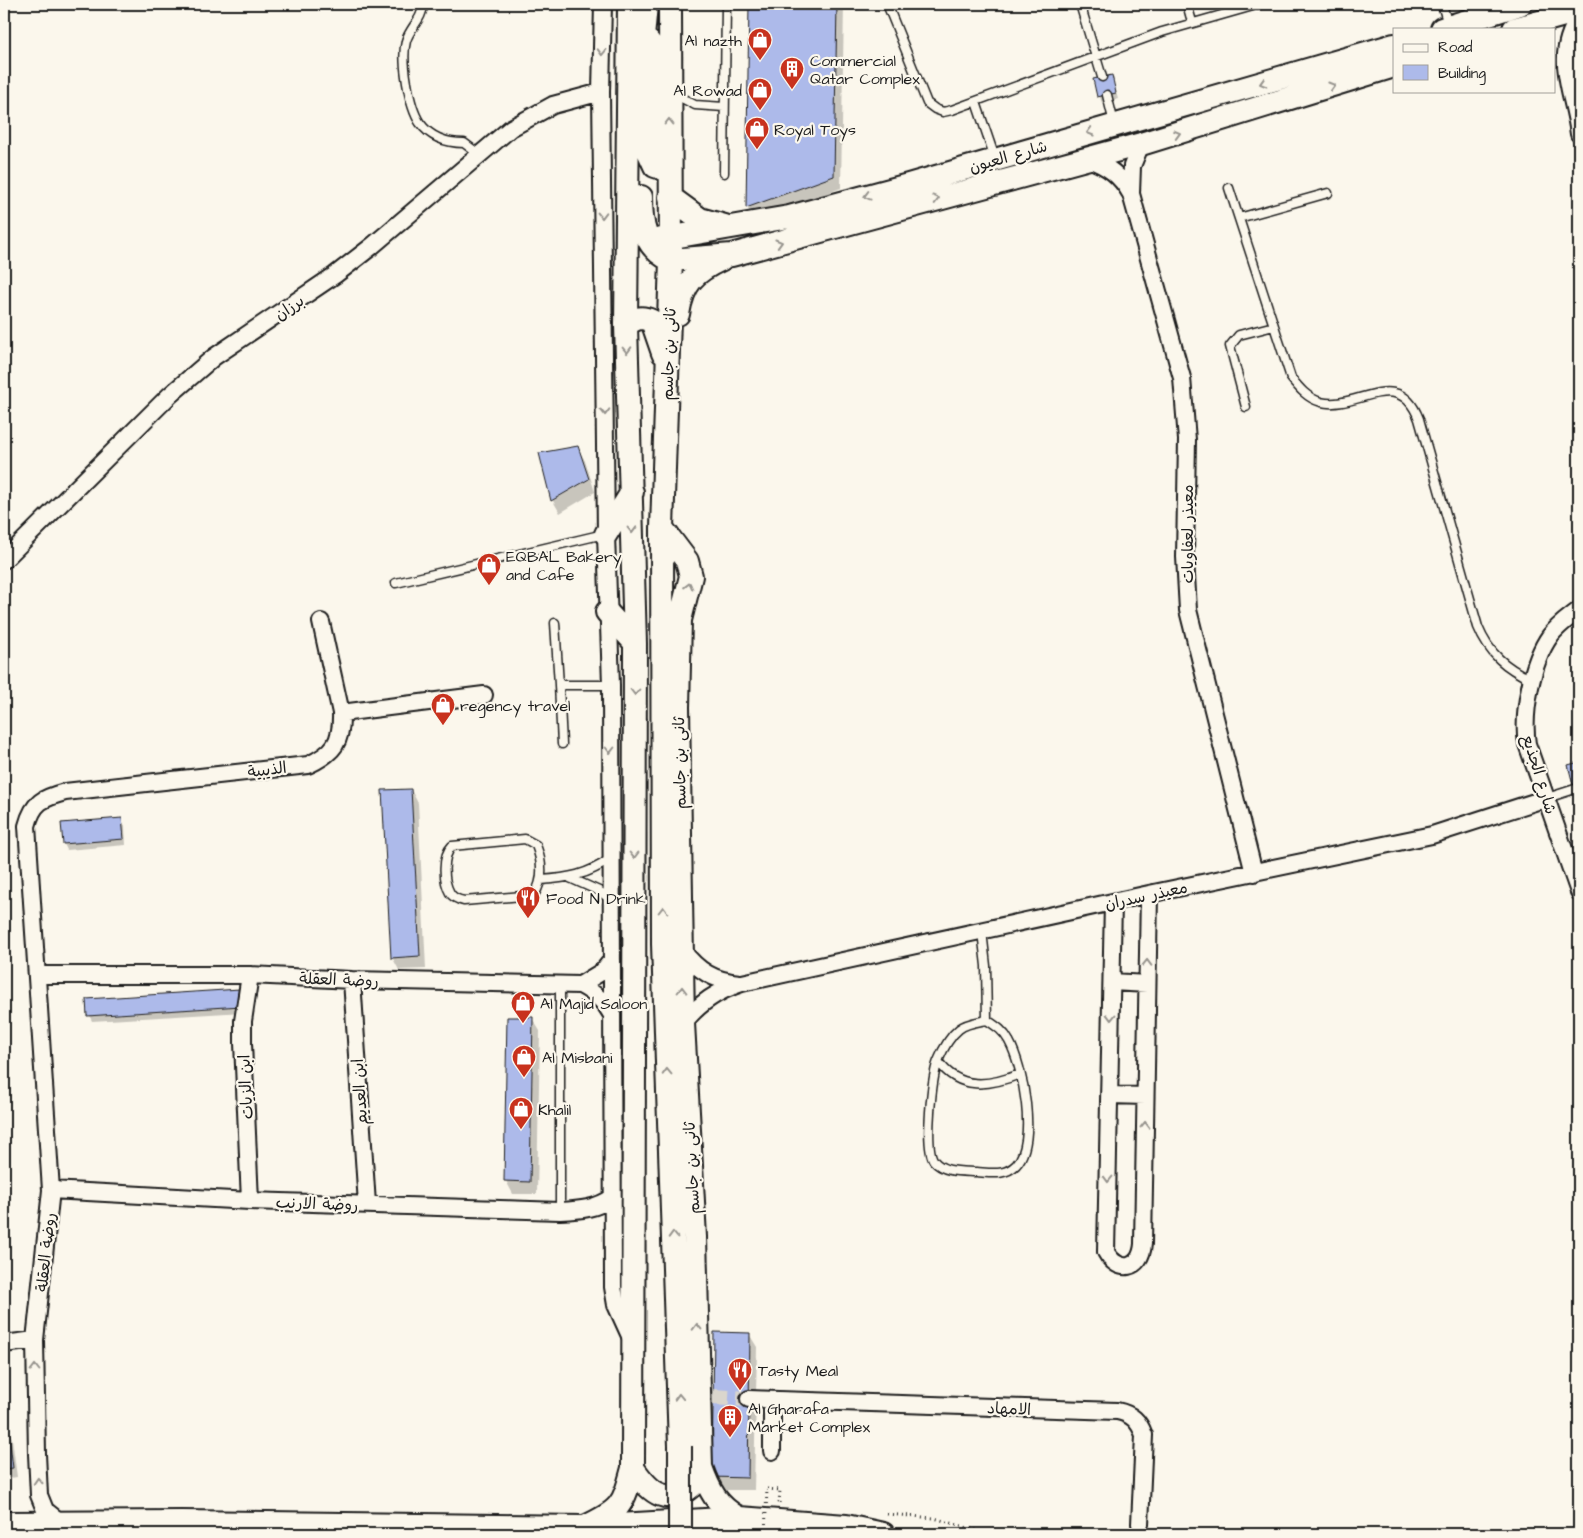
<svg xmlns="http://www.w3.org/2000/svg" width="1583" height="1538" font-family="'Architects Daughter','Playpen Sans Arabic',sans-serif">
	<style>
		.shadow { fill: #0003 }
		.building { fill: #adbaea; stroke: #1c1c1c }
		.lines { fill: none; stroke-linecap: round; stroke-linejoin: round }
		.street-tunnel { stroke: #dad6cd; stroke-width: 16; stroke-dasharray: 16 8; stroke-linecap: butt }
		.lane-casing { stroke: #1c1c1c; stroke-width: 11 }
		.street-casing { stroke: #1c1c1c; stroke-width: 20 }
		.secondary-casing { stroke: #1c1c1c; stroke-width: 26 }
		.path { stroke: #1c1c1c; stroke-width: 3; stroke-dasharray: 1 4; stroke-linecap: butt }
		.lane { stroke: #fbf7ec; stroke-width: 8 }
		.street { stroke: #fbf7ec; stroke-width: 16 }
		.secondary { stroke: #fbf7ec; stroke-width: 22 }
		.secondary-bridge-casing { stroke: #1c1c1c; stroke-width: 26; stroke-linecap: butt }
		.path-bridge { stroke: #1c1c1c; stroke-width: 3; stroke-dasharray: 1 4; stroke-linecap: butt }
		.secondary-bridge { stroke: #fbf7ec; stroke-width: 22 }
		.oneway { stroke: #97948e }
		.labels { text-anchor: middle; stroke-width: 4.5; stroke-linejoin: round; paint-order: stroke }
		.poi-label { font-size: 16px; fill: #1c1c1c; stroke: #fbf7ec; text-anchor: start }
		.street-label { font-size: 16px; fill: #1c1c1c; stroke: #fbf7ec }
	</style>
	<rect width="100%" height="100%" fill="#fbf7ec"/>
	<filter id="ink" filterUnits="userSpaceOnUse"><feTurbulence type="fractalNoise" baseFrequency=".02" numOctaves="2"/><feDisplacementMap in="SourceGraphic" scale="10" xChannelSelector="R" yChannelSelector="G"/><feConvolveMatrix kernelMatrix="1 2 1 2 8 2 1 2 1" color-interpolation-filters="sRGB"/></filter>
	<g filter="url(#ink)">
		<!-- shadow -->
		<path class="shadow" d="M 750,4 L 844,4 L 841,188 L 754,220 L 747,207 Z
			M 1111,76 L 1118,99 L 1102,103 L 1094,80 Z
			M 578,448 L 585,461 L 595,492 L 560,513 L 553,501 L 541,454 Z
			M 411,790 L 418,803 L 426,969 L 399,970 L 392,957 Z
			M 121,820 L 125,826 L 126,845 L 67,850 L 64,844 Z
			M 239,990 L 244,1012 L 92,1021 L 89,1015 Z
			M 532,1018 L 540,1031 L 537,1194 L 513,1194 L 506,1181 Z
			M 749,1334 L 757,1347 L 754,1490 L 721,1490 L 713,1477 Z
			M 4,1390 L 7,1418 L 4,1419 Z
			M 4,1429 L 7,1429 L 12,1438 L 17,1477 L 4,1479 Z"/>
		<!-- building -->
		<path class="building" d="M 749,4 L 837,4 L 834,176 L 746,208 Z
			M 1112,75 L 1116,93 L 1097,97 L 1093,79 Z
			M 578,446 L 589,479 L 551,501 L 539,453 Z
			M 1579,762 L 1579,804 L 1578,804 L 1568,765 Z
			M 411,789 L 420,956 L 391,958 L 382,790 Z
			M 122,818 L 124,839 L 63,844 L 61,823 Z
			M 240,989 L 241,1006 L 87,1016 L 86,999 Z
			M 507,1017 L 533,1017 L 530,1182 L 504,1181 Z
			M 714,1332 L 750,1333 L 748,1478 L 712,1477 Z
			M 8,1427 L 13,1468 L 4,1469 L 4,1428 Z"/>
		<g class="lines">
			<!-- street-tunnel -->
			<path class="street-tunnel" d="M 713,1397 L 749,1399"/>
			<defs>
				<path id="lane" d="M 423,4 C 423,19 410,27 406,41 C 401,60 409,107 420,123 C 431,138 446,143 464,143 L 480,155
					M 887,4 L 927,103 L 935,109 L 943,112 L 952,110 L 1162,32 L 1260,4
					M 1080,4 L 1102,77
					M 1187,4 L 1192,22
					M 1442,4 L 1448,25
					M 674,94 L 695,105 L 724,107
					M 1107,95 L 1114,123
					M 976,102 L 995,158
					M 724,173 L 726,4
					M 1229,188 L 1291,378 C 1299,388 1307,398 1321,402 C 1356,411 1399,365 1419,419 L 1478,627 C 1489,654 1506,668 1532,680
					M 1239,218 L 1328,193
					M 1246,407 L 1230,346 L 1239,335 L 1274,326
					M 396,583 L 604,534
					M 555,623 L 559,685
					M 562,744 L 559,685 L 611,685
					M 1547,798 L 1575,789
					M 525,839 L 536,845 C 542,861 544,880 534,895 L 464,901 C 459,900 453,898 450,893 C 443,881 442,856 452,846 Z
					M 570,878 L 599,891 L 610,899
					M 541,880 C 568,878 588,875 610,859
					M 982,931 L 986,966 L 987,1020
					M 987,1020 C 996,1026 1004,1031 1009,1041 C 1023,1066 1038,1142 1016,1165 C 1005,1176 991,1173 977,1172 C 962,1171 944,1173 934,1161 C 924,1148 932,1077 938,1061 C 943,1049 949,1037 959,1029 C 966,1023 978,1022 987,1020 Z
					M 938,1061 C 959,1091 990,1086 1020,1074
					M 560,1211 L 560,984"/>
				<path id="street" d="M 603,4 L 601,92 L 606,534 L 611,685 L 613,1287 L 616,1305 L 631,1338
					M 1579,18 C 1552,57 1574,92 1579,134
					M 1141,144 L 1132,166 L 1131,194 L 1182,378 L 1187,440 L 1185,557 L 1188,610 L 1254,873
					M 1088,159 C 1108,166 1121,176 1131,194
					M 4,560 L 170,395 L 214,357 L 335,275 L 371,247 L 511,128 L 553,105 L 601,92
					M 1579,610 C 1569,618 1558,625 1550,636 C 1532,661 1522,713 1527,744 L 1579,892
					M 341,713 L 484,695
					M 1113,902 L 1106,1252 C 1118,1274 1141,1270 1143,1244 L 1149,894
					M 682,950 C 698,971 714,981 740,983
					M 38,975 L 250,975 L 352,980 L 580,985 L 603,971 L 611,961
					M 250,975 L 243,1021 L 243,1043 L 250,1201
					M 352,980 L 367,1204
					M 1112,982 L 1147,984
					M 580,985 C 595,993 604,1001 612,1015
					M 683,1023 C 700,1003 717,991 742,983 L 1149,894 L 1432,835 L 1547,798
					M 1110,1095 L 1145,1096
					M 51,1190 L 250,1201 L 560,1211 C 579,1210 597,1209 613,1197
					M 4,1344 L 35,1340
					M 749,1399 L 1117,1411 C 1132,1414 1139,1421 1144,1435 L 1140,1524
					M 772,1451 L 772,1401
					M 60,1522 L 45,1510 L 39,1495 L 37,1454 L 35,1340 L 51,1190 L 27,826 C 33,802 43,798 65,792 L 308,765 C 334,753 342,742 341,713 L 321,622"/>
				<path id="secondary" d="M 670,4 L 671,260 L 662,528 L 663,944 L 680,1446
					M 1442,29 L 1520,4
					M 1514,29 L 1579,11
					M 649,42 L 649,153 L 655,166 L 670,171
					M 641,60 L 646,4
					M 641,197 C 641,224 644,248 671,260 L 732,255 L 1141,144 L 1394,66
					M 670,197 L 700,219 L 725,226
					M 656,240 L 789,217 L 908,185 L 1394,45
					M 678,314 C 683,283 694,272 722,259
					M 626,325 C 636,318 641,316 652,321 L 663,353
					M 662,528 L 687,561 L 691,576 L 680,620 L 678,707 L 683,1023 L 695,1237 L 701,1467 C 709,1490 717,1506 739,1518
					M 606,534 L 632,492
					M 607,612 L 635,643
					M 633,1468 C 650,1493 668,1509 695,1483
					M 4,1523 L 182,1522 L 585,1527 L 739,1518 L 846,1526 L 883,1534
					M 585,1527 C 621,1510 623,1506 633,1468 L 635,643 L 626,325 L 629,4"/>
			</defs>
			<!-- lane casing -->
			<use href="#lane" class="lane-casing"/>
			<!-- street casing -->
			<use href="#street" class="street-casing"/>
			<!-- secondary casing -->
			<use href="#secondary" class="secondary-casing"/>
			<!-- path -->
			<path class="path" d="M 767,1489 L 780,1490 L 779,1503
				M 887,1514 L 934,1518 L 986,1533 L 1020,1534"/>
			<!-- lane -->
			<use href="#lane" class="lane"/>
			<!-- street -->
			<use href="#street" class="street"/>
			<!-- secondary -->
			<use href="#secondary" class="secondary"/>
			<defs>
				<path id="secondary-bridge" d="M 680,1534 L 680,1446"/>
			</defs>
			<!-- secondary-bridge casing -->
			<use href="#secondary-bridge" class="secondary-bridge-casing"/>
			<!-- path-bridge -->
			<path class="path-bridge" d="M 765,1534 L 767,1489"/>
			<!-- secondary-bridge -->
			<use href="#secondary-bridge" class="secondary-bridge"/>
		</g>
		<!-- one-way arrows -->
		<defs><path id="oneway-chevron" d="M-2-3.5L2.5 0L-2 3.5" fill="none" stroke-width="1.6" stroke-linecap="round" stroke-linejoin="round" transform="scale(1.25)"/></defs>
		<g class="oneway">
			<use href="#oneway-chevron" transform="translate(602 52) rotate(92)"/>
			<use href="#oneway-chevron" transform="translate(1263 83) rotate(164)"/>
			<use href="#oneway-chevron" transform="translate(1332 86) rotate(-17)"/>
			<use href="#oneway-chevron" transform="translate(669 122) rotate(-90)"/>
			<use href="#oneway-chevron" transform="translate(1090 132) rotate(164)"/>
			<use href="#oneway-chevron" transform="translate(1177 134) rotate(-16)"/>
			<use href="#oneway-chevron" transform="translate(867 196) rotate(165)"/>
			<use href="#oneway-chevron" transform="translate(936 199) rotate(-15)"/>
			<use href="#oneway-chevron" transform="translate(602 215) rotate(89)"/>
			<use href="#oneway-chevron" transform="translate(779 243) rotate(-16)"/>
			<use href="#oneway-chevron" transform="translate(627 350) rotate(88)"/>
			<use href="#oneway-chevron" transform="translate(605 412) rotate(89)"/>
			<use href="#oneway-chevron" transform="translate(632 530) rotate(89)"/>
			<use href="#oneway-chevron" transform="translate(689 586) rotate(-76)"/>
			<use href="#oneway-chevron" transform="translate(635 692) rotate(90)"/>
			<use href="#oneway-chevron" transform="translate(610 750) rotate(90)"/>
			<use href="#oneway-chevron" transform="translate(634 855) rotate(90)"/>
			<use href="#oneway-chevron" transform="translate(663 910) rotate(-90)"/>
			<use href="#oneway-chevron" transform="translate(1147 963) rotate(-89)"/>
			<use href="#oneway-chevron" transform="translate(682 990) rotate(-90)"/>
			<use href="#oneway-chevron" transform="translate(1111 1017) rotate(91)"/>
			<use href="#oneway-chevron" transform="translate(667 1072) rotate(-92)"/>
			<use href="#oneway-chevron" transform="translate(1145 1125) rotate(-89)"/>
			<use href="#oneway-chevron" transform="translate(1108 1179) rotate(91)"/>
			<use href="#oneway-chevron" transform="translate(673 1235) rotate(-92)"/>
			<use href="#oneway-chevron" transform="translate(697 1327) rotate(-91)"/>
			<use href="#oneway-chevron" transform="translate(35 1368) rotate(-90)"/>
			<use href="#oneway-chevron" transform="translate(679 1397) rotate(-92)"/>
			<use href="#oneway-chevron" transform="translate(38 1481) rotate(-93)"/>
		</g>
	</g>
	<!-- icons -->
	<defs>
		<symbol id="shop-pin" viewBox="-11 -11 22 30"><path d="M0 17L-7.5 6A9.5 9.5 0 1 1 7.5 6Z" fill="#c8321e" stroke="#fbf7ec"/><path d="M-5-2.5h2.3a2.7 3.5 0 0 1 5.4 0H5L5.5 6h-11ZM-1.5-2.5h3a1.5 2.3 0 0 0-3 0Z" fill="#fff"/></symbol>
		<symbol id="building-pin" viewBox="-11 -11 22 30"><path d="M0 17L-7.5 6A9.5 9.5 0 1 1 7.5 6Z" fill="#c8321e" stroke="#fbf7ec"/><path d="M-4-6H4V6H1V3H-1V6H-4ZM-2.5-4.3h1.7v1.8h-1.7ZM.8-4.3h1.7v1.8H.8ZM-2.5-1h1.7V.8h-1.7ZM.8-1h1.7V.8H.8Z" fill="#fff"/></symbol>
		<symbol id="restaurant-pin" viewBox="-11 -11 22 30"><path d="M0 17L-7.5 6A9.5 9.5 0 1 1 7.5 6Z" fill="#c8321e" stroke="#fbf7ec"/><path d="M-5-6h1v4h1v-4h1v4h1v-4h1v5L-1.5 .5V6h-2V.5L-5-1ZM5-6V6H3V1.5H1.5Q1.5-4 5-6Z" fill="#fff"/></symbol>
	</defs>
	<g fill-rule="evenodd">
		<use href="#shop-pin" x="746" y="26" width="28" height="38"/>
		<use href="#building-pin" x="778" y="55" width="28" height="38"/>
		<use href="#shop-pin" x="746" y="76" width="28" height="38"/>
		<use href="#shop-pin" x="743" y="115" width="28" height="38"/>
		<use href="#shop-pin" x="475" y="551" width="28" height="38"/>
		<use href="#shop-pin" x="429" y="691" width="28" height="38"/>
		<use href="#restaurant-pin" x="514" y="884" width="28" height="38"/>
		<use href="#shop-pin" x="509" y="989" width="28" height="38"/>
		<use href="#shop-pin" x="510" y="1043" width="28" height="38"/>
		<use href="#shop-pin" x="507" y="1095" width="28" height="38"/>
		<use href="#restaurant-pin" x="726" y="1356" width="28" height="38"/>
		<use href="#building-pin" x="716" y="1403" width="28" height="38"/>
	</g>
	<g class="labels">
		<!-- poi labels -->
		<g class="poi-label">
			<text x="742" y="46" text-anchor="end">Al nazth</text>
			<text x="810" y="66">Commercial<tspan x="810" dy="18">Qatar Complex</tspan></text>
			<text x="742" y="96" text-anchor="end">Al Rowad</text>
			<text x="774" y="135">Royal Toys</text>
			<text x="506" y="562">EQBAL Bakery<tspan x="506" dy="18">and Cafe</tspan></text>
			<text x="460" y="711">regency travel</text>
			<text x="546" y="904">Food N Drink</text>
			<text x="540" y="1009">Al Majid Saloon</text>
			<text x="542" y="1063">Al Misbani</text>
			<text x="538" y="1115">Khalil</text>
			<text x="758" y="1376">Tasty Meal</text>
			<text x="748" y="1414">Al Gharafa<tspan x="748" dy="18">Market Complex</tspan></text>
		</g>
		<!-- street labels -->
		<g class="street-label">
			<text transform="translate(1008 156) rotate(-16)" y="6">شارع العيون</text>
			<text transform="translate(289 307) rotate(-34)" y="6">برزان</text>
			<text transform="translate(668 354) rotate(-88)" y="6">ثانى بن جاسم</text>
			<text transform="translate(1187 534) rotate(-90)" y="6">معيذر لعفاويات</text>
			<text transform="translate(679 763) rotate(-91)" y="6">ثانى بن جاسم</text>
			<text transform="translate(267 769) rotate(-7)" y="6">الذيبية</text>
			<text transform="translate(1540 774) rotate(73)" y="6">شارع الجذيع</text>
			<text transform="translate(1146 895) rotate(-12)" y="6">معيذر سدران</text>
			<text transform="translate(339 979) rotate(2)" y="6">روضة العقلة</text>
			<text transform="translate(245 1087) rotate(-93)" y="6">ابن الزيات</text>
			<text transform="translate(359 1092) rotate(-94)" y="6">ابن العديم</text>
			<text transform="translate(691 1168) rotate(-93)" y="6">ثانى بن جاسم</text>
			<text transform="translate(317 1203) rotate(2)" y="6">روضة الارنب</text>
			<text transform="translate(45 1252) rotate(-84)" y="6">روضة العقلة</text>
			<text transform="translate(1009 1408) rotate(2)" y="6">الامهاد</text>
		</g>
	</g>
	<!-- margin -->
	<rect width="1583" height="1538" fill="none" stroke="#fbf7ec" stroke-width="20"/>
	<rect x="10" y="10" width="1563" height="1518" fill="none" stroke="#1c1c1c" stroke-width="2" filter="url(#ink)"/>
	<!-- legend -->
	<rect x="1393" y="28" width="162" height="65" fill="#fbf7ec" stroke="#a29f99"/>
	<rect x="1403" y="44" width="25" height="8" fill="#fbf7ec" stroke="#a29f99"/>
	<text x="1438" y="52" font-size="15" fill="#1c1c1c">Road</text>
	<rect x="1403" y="65" width="25" height="15" fill="#adbaea" stroke="#a29f99"/>
	<text x="1438" y="78" font-size="15" fill="#1c1c1c">Building</text>
</svg>
